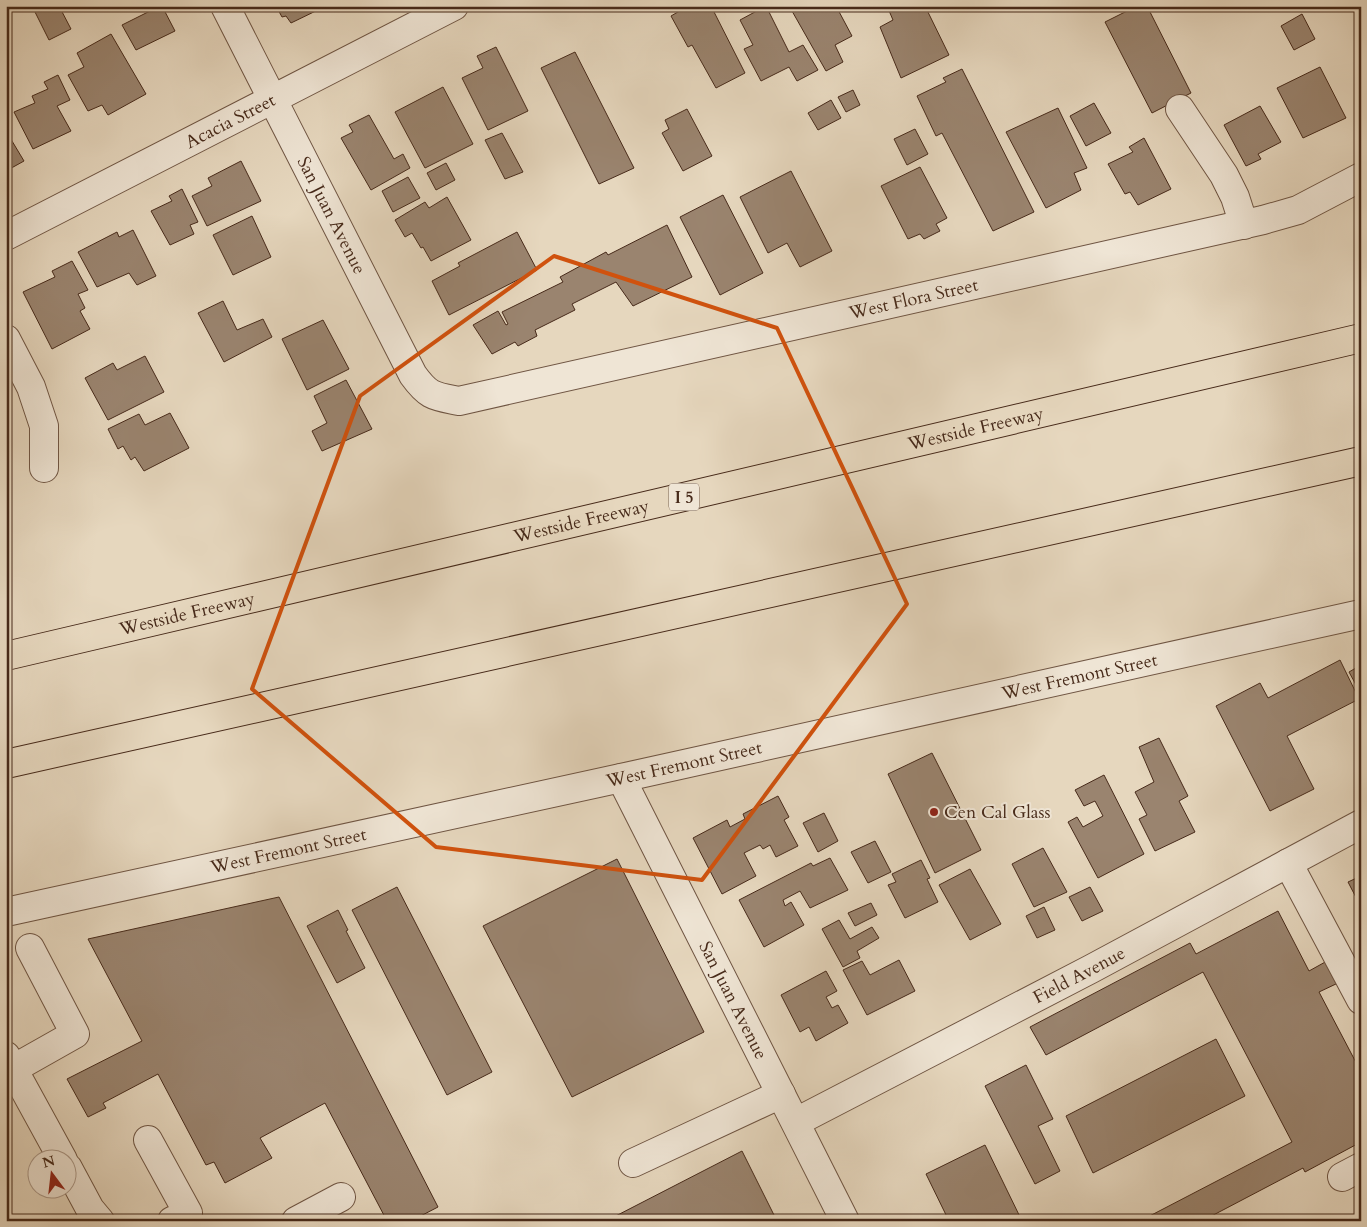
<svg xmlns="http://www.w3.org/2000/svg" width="1367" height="1227" font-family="Cardo,serif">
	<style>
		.building { fill: #9a846f; stroke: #472a1a }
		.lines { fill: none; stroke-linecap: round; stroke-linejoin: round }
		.minor-casing { stroke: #6f5543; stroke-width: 30 }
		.highway-casing { stroke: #472a1a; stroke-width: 30 }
		.minor { stroke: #efe5d5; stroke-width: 28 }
		.highway { stroke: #e6d7be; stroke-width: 28 }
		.marked { fill: none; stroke: #d0520e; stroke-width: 4; stroke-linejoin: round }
		.poi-dot { fill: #8f2418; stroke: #efe5d5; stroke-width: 2 }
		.labels { text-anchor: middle; stroke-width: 4; stroke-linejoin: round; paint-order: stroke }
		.shield { fill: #efe5d5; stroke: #796252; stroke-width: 1 }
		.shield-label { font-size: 16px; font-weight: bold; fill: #472a1a }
		.street-label { font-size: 18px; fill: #472a1a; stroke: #efe5d5 }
		.poi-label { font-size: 18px; fill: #472a1a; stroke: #efe5d5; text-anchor: start }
	</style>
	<rect width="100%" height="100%" fill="#e6d7be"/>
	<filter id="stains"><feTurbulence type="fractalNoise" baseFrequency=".004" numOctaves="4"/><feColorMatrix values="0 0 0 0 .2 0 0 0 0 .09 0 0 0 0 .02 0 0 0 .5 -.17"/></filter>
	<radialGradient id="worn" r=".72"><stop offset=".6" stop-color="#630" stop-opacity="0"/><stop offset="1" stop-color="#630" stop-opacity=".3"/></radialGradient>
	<!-- building -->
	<path class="building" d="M 46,6 L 59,6 L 71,29 L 49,40 L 35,12 Z
		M 160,6 L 162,6 L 175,31 L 136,50 L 122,25 Z
		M 276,6 L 324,6 L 324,7 L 291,23 L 286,16 L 282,17 Z
		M 682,6 L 711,6 L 745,73 L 716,88 L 692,45 L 688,47 L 671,16 L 683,9 Z
		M 766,6 L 789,52 L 803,45 L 818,70 L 797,81 L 789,67 L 761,81 L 744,49 L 753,45 L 740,20 Z
		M 802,6 L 836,6 L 852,36 L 835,45 L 843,62 L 826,71 L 792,11 Z
		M 887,6 L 925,6 L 949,55 L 901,78 L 880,27 L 893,20 Z
		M 1137,6 L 1147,6 L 1191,93 L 1152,113 L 1105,22 Z
		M 1302,14 L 1315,39 L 1294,50 L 1281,26 Z
		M 111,34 L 146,94 L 108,115 L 102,105 L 88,111 L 68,75 L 84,67 L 77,53 Z
		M 496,47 L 528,111 L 488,130 L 462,78 L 483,68 L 477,56 Z
		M 575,52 L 634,168 L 599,184 L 541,68 Z
		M 1320,67 L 1346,118 L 1303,138 L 1277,88 Z
		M 962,69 L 1034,212 L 993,231 L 942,133 L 936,136 L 917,96 L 946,82 L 943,78 Z
		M 58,75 L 70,100 L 57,106 L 71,131 L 33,149 L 14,112 L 35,103 L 32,96 L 48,89 L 44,82 Z
		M 443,87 L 473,144 L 425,168 L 395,112 Z
		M 853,90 L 860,105 L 846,112 L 838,97 Z
		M 831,100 L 841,118 L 818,130 L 808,113 Z
		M 1094,103 L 1111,133 L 1086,146 L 1070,116 Z
		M 1260,106 L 1281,142 L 1258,154 L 1261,159 L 1246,166 L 1224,125 Z
		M 1058,108 L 1087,168 L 1074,173 L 1081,190 L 1046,208 L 1006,132 Z
		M 687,109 L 712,156 L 683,171 L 662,133 L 669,129 L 665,120 Z
		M 369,115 L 394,159 L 403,154 L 410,168 L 371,190 L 341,138 L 353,132 L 349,125 Z
		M 915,129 L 928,154 L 907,165 L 894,139 Z
		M 6,131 L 24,161 L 6,171 Z
		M 502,133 L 523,172 L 505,179 L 485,140 Z
		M 1144,138 L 1171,189 L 1138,205 L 1130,192 L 1125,194 L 1108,164 L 1133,152 L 1129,147 Z
		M 241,161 L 261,201 L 207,226 L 192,196 L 212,186 L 208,178 Z
		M 446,163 L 455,180 L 436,190 L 427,173 Z
		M 920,167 L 947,218 L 936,224 L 940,231 L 924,239 L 920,234 L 908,239 L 881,186 Z
		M 791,171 L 832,251 L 800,267 L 787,243 L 768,253 L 740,197 Z
		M 408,177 L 420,198 L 393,212 L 382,191 Z
		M 182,189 L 198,222 L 190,225 L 194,234 L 170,245 L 151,211 L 172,201 L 169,196 Z
		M 723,195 L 763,273 L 720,295 L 680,217 Z
		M 447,197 L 471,240 L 431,261 L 423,247 L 421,248 L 412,233 L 405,237 L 395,220 L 425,202 L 429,208 Z
		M 252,216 L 271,257 L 233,275 L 213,235 Z
		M 667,225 L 692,277 L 633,306 L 616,282 L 572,304 L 575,310 L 535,330 L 537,336 L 518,346 L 515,342 L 492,354 L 473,325 L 498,311 L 506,325 L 508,324 L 502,312 L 563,282 L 560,277 L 606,252 L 608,255 Z
		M 133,230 L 156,276 L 137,285 L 129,273 L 97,287 L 78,252 L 117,232 L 119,237 Z
		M 517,232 L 537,270 L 449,315 L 432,281 L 460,266 L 458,263 Z
		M 72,261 L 88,290 L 78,294 L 85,308 L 80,311 L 90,329 L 52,349 L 23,292 L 55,277 L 52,271 Z
		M 223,301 L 237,330 L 263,319 L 272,337 L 224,362 L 198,313 Z
		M 323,320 L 349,369 L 307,390 L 282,339 Z
		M 145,356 L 164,392 L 108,420 L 85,378 L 113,363 L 117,370 Z
		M 346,380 L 372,429 L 322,451 L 312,431 L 327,423 L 314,396 Z
		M 170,413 L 189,448 L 144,471 L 135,457 L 131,460 L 123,446 L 118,449 L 108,429 L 139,414 L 145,425 Z
		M 1340,660 L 1359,699 L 1287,736 L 1314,789 L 1270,811 L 1216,706 L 1260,683 L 1268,698 Z
		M 1361,665 L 1361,694 L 1349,672 Z
		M 1159,738 L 1188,796 L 1179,801 L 1195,832 L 1155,851 L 1139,819 L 1147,815 L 1135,792 L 1154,782 L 1139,747 Z
		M 932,753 L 981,850 L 935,873 L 888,774 Z
		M 1104,775 L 1144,854 L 1098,878 L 1068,822 L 1077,817 L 1083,827 L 1103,816 L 1095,801 L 1084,806 L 1075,790 Z
		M 778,796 L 789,817 L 784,820 L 798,846 L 776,857 L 770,845 L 763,849 L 760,845 L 744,853 L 756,876 L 722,894 L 693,838 L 727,820 L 730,827 L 745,819 L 743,814 Z
		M 824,813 L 838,841 L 818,852 L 803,823 Z
		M 875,841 L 891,872 L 868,883 L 851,852 Z
		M 1043,848 L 1067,892 L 1034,907 L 1012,864 Z
		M 830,858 L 848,890 L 810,908 L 800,891 L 783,900 L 785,906 L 791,902 L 804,925 L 764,947 L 739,900 L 811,863 L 813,866 Z
		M 617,859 L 704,1032 L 572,1097 L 483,926 Z
		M 921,860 L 930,878 L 927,879 L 938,902 L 905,918 L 888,885 L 896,882 L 892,874 Z
		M 970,869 L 1001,924 L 970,940 L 939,885 Z
		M 1361,876 L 1361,907 L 1348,882 Z
		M 397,887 L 492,1072 L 447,1095 L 352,910 Z
		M 1090,887 L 1103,911 L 1082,921 L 1069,897 Z
		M 279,897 L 438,1207 L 411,1221 L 387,1221 L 325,1103 L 260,1138 L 272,1158 L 225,1183 L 214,1162 L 206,1165 L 158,1074 L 103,1103 L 106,1108 L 88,1117 L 67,1079 L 142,1041 L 88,939 Z
		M 871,903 L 877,915 L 855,926 L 848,913 Z
		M 1044,907 L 1055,930 L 1037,938 L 1026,916 Z
		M 338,910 L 348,930 L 346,931 L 365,968 L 337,983 L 307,926 Z
		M 1278,911 L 1309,971 L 1327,961 L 1338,983 L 1319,992 L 1361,1072 L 1361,1142 L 1305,1172 L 1303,1168 L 1202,1221 L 1140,1221 L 1292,1142 L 1203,972 L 1046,1055 L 1030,1027 L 1190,943 L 1196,954 Z
		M 839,920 L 850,939 L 872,927 L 879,938 L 857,951 L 860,958 L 843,967 L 822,929 Z
		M 899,960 L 915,991 L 867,1015 L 843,970 L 862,961 L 870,975 Z
		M 826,971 L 837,991 L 826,997 L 832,1008 L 838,1005 L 848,1023 L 816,1041 L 809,1027 L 800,1032 L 781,995 Z
		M 1216,1039 L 1245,1096 L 1093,1173 L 1066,1116 Z
		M 1026,1065 L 1053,1119 L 1038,1126 L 1060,1171 L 1035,1184 L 985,1086 Z
		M 985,1145 L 1022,1221 L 949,1221 L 926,1174 Z
		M 742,1151 L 777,1221 L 606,1221 Z"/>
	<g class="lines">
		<defs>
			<g id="minor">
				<path id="s1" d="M 225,6 L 413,375 C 429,397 434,396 459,401 L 1263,220 L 1298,210 L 1361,177"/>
				<path d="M 1180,109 L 1224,175 L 1235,197 L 1244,225"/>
				<path id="s2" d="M 6,236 L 454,6"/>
				<path d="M 6,339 L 31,387 L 44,426 L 44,468"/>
				<path id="s3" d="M 621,778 L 845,1221"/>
				<path d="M 1288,863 L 1361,1000"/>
				<path id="s4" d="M 6,912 L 621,778 L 1361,614"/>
				<path d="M 6,1056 L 63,1160"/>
				<path d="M 13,1069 L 75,1034 L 30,948"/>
				<path id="s5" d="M 796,1122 L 1091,969 L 1361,824"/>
				<path d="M 148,1140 L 188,1213 L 172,1221"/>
				<path d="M 633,1163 L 781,1094"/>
				<path d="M 68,1168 L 90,1209 L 100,1221"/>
				<path d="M 1342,1177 L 1361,1167"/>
				<path d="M 296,1221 L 341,1197"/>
			</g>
			<g id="highway">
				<path id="s6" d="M 6,656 L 1361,338"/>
				<path d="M 6,764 L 1361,461"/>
			</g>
		</defs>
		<!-- minor casing -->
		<use href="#minor" class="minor-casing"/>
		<!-- highway casing -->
		<use href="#highway" class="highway-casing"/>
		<!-- minor -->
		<use href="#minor" class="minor"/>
		<!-- highway -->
		<use href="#highway" class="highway"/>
	</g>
	<!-- marked area -->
	<path class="marked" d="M 554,256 L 777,328 L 907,604 L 702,880 L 436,847 L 252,689 L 360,396 Z"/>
	<!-- markers -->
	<circle class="poi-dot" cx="934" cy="812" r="5"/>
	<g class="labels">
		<!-- shield labels -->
		<rect class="shield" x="669" y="483.5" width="30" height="27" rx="4"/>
		<g class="shield-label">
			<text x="684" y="503">I 5</text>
		</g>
		<!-- street labels -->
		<g class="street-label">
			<text dy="6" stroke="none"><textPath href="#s2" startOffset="252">Acacia Street</textPath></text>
			<text dy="6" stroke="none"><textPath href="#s1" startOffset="235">San Juan Avenue</textPath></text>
			<text dy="6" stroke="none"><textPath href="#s1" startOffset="935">West Flora Street</textPath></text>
			<text dy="6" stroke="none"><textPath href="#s6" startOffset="996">Westside Freeway</textPath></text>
			<text dy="6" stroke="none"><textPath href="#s6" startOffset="591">Westside Freeway</textPath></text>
			<text dy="6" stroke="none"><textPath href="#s6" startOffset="186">Westside Freeway</textPath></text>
			<text dy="6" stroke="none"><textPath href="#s4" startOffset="1099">West Fremont Street</textPath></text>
			<text dy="6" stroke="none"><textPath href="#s4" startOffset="694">West Fremont Street</textPath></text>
			<text dy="6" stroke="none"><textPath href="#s4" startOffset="289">West Fremont Street</textPath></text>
			<text dy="6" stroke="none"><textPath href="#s5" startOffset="319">Field Avenue</textPath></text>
			<text dy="6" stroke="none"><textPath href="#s3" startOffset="249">San Juan Avenue</textPath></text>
		</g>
		<!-- poi labels -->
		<g class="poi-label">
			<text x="944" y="818">Cen Cal Glass</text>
		</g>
	</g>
	<!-- margin -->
	<rect width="1367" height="1227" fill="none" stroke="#e6d7be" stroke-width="25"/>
	<rect x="8" y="8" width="1352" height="1212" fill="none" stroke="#472a1a" stroke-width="2.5"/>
	<rect x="12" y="12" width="1342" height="1202" fill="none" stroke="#472a1a"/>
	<!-- north arrow -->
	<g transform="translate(52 1174) rotate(345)"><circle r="24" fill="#efe5d5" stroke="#ac9a8a"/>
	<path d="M0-4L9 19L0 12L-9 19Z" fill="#8f2418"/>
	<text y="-8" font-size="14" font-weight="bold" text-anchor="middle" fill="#472a1a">N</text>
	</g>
	<rect width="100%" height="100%" filter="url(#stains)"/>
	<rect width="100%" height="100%" fill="url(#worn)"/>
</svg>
